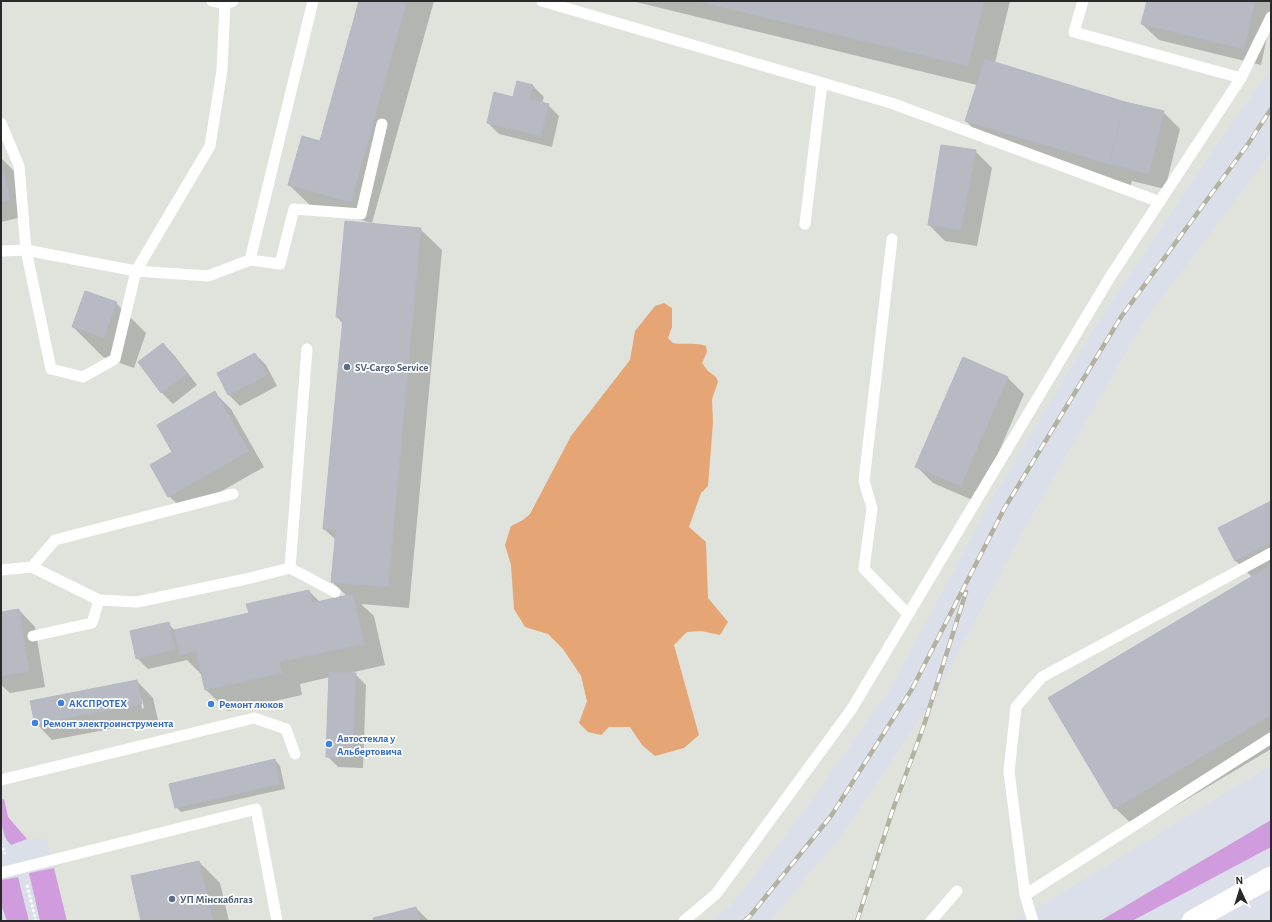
<svg xmlns="http://www.w3.org/2000/svg" width="1272" height="922" font-family="'Alegreya Sans',sans-serif">
	<style>
		.industrial { fill: #e0e3dc }
		.green { fill: #d19cdd }
		.water { fill: #e5a575 }
		.shadow { fill: #0003; fill-rule: evenodd }
		.building { fill: #b7bac2; stroke: #b5b8c5 }
		.lines { fill: none; stroke-linecap: round; stroke-linejoin: round }
		.path { stroke: #fff; stroke-width: 2.5; stroke-dasharray: 3 2; stroke-linecap: butt }
		.service { stroke: #fff; stroke-width: 11 }
		.minor { stroke: #fff; stroke-width: 21 }
		.rail-casing { stroke: #b1b29f; stroke-width: 4.5 }
		.rail { stroke: #fff; stroke-width: 3; stroke-dasharray: 9; stroke-linecap: butt }
		.service-dot { fill: #5c6f8a; stroke: #fff; stroke-width: 1.5 }
		.shop-dot { fill: #3f7fe0; stroke: #fff; stroke-width: 1.5 }
		.labels { text-anchor: middle; stroke-width: 3.5; stroke-linejoin: round; paint-order: stroke }
		.service-label { font-size: 11px; font-weight: bold; fill: #4e5e75; stroke: #fff; text-anchor: start }
		.shop-label { font-size: 11px; font-weight: bold; fill: #366cbe; stroke: #fff; text-anchor: start }
	</style>
	<rect width="100%" height="100%" fill="#dbdfea"/>
	<!-- industrial -->
	<path class="industrial" d="M 1,1 L 1271,1 L 1271,69 L 1228,128 L 1103,314 L 989,504 L 891,688 L 804,811 L 732,904 L 712,921 L 67,921 L 46,839 L 27,839 L 8,817 L 1,785 Z
		M 1271,153 L 1271,765 L 1031,912 L 1014,919 L 1014,921 L 770,921 L 847,828 L 935,696 L 1027,524 L 1142,324 Z"/>
	<!-- green -->
	<path class="green" d="M 4,799 L 8,817 L 27,839 L 11,845 C 0,835 1,816 1,800 Z
		M 1271,820 L 1271,847 L 1132,921 L 1100,921 Z
		M 54,868 L 67,921 L 40,921 L 29,873 Z
		M 18,877 L 29,921 L 7,921 L 1,904 L 1,880 Z"/>
	<!-- water -->
	<path class="water" d="M 664,303 L 672,308 L 672,327 L 668,338 L 673,343 C 684,345 695,342 706,346 L 707,352 L 702,363 L 708,371 L 716,377 L 718,382 L 712,399 L 713,422 L 708,486 L 701,493 L 689,527 L 706,542 L 708,598 L 728,622 L 720,635 L 701,631 L 687,632 L 674,645 L 699,735 L 684,748 L 655,756 L 642,745 L 630,727 L 609,727 L 601,735 L 588,732 L 579,723 L 587,701 L 581,676 L 563,649 L 548,634 L 525,627 L 514,609 L 511,565 L 505,545 L 511,526 L 523,520 L 530,514 L 571,436 L 630,360 L 635,331 L 655,306 Z"/>
	<!-- shadow -->
	<path class="shadow" d="M 360,1 L 434,1 L 372,223 L 311,206 L 289,185 L 320,143 Z
		M 632,1 L 1010,1 L 995,63 L 1126,104 L 1163,112 L 1180,129 L 1165,189 L 1132,181 L 1131,185 L 987,143 L 966,121 L 977,85 Z
		M 1148,1 L 1271,1 L 1271,19 L 1261,65 L 1159,40 L 1142,24 Z
		M 533,86 L 544,97 L 542,103 L 548,105 L 559,116 L 552,147 L 499,134 L 488,123 L 514,98 Z
		M 975,151 L 992,168 L 977,246 L 945,241 L 929,225 Z
		M 1,158 L 15,172 L 26,216 L 1,222 Z
		M 345,222 L 420,229 L 442,250 L 409,608 L 361,604 L 374,616 L 385,665 L 350,673 L 355,674 L 366,685 L 363,768 L 338,767 L 327,756 L 330,677 L 300,684 L 302,695 L 228,711 L 206,690 L 203,676 L 187,660 L 148,669 L 137,658 L 168,623 L 175,631 L 250,614 L 309,591 L 320,602 L 347,596 L 332,582 L 336,540 L 324,529 L 343,324 L 337,317 Z
		M 116,303 L 146,333 L 134,368 L 103,357 L 73,327 Z
		M 163,344 L 174,355 L 197,385 L 173,404 L 162,393 L 139,362 Z
		M 255,354 L 266,365 L 277,386 L 240,406 L 229,395 L 218,373 Z
		M 963,358 L 1008,378 L 1024,394 L 977,502 L 933,483 L 916,466 Z
		M 215,393 L 231,409 L 264,467 L 185,512 L 169,496 L 174,452 Z
		M 1271,502 L 1271,749 L 1137,829 L 1115,808 L 1253,578 L 1235,560 Z
		M 19,610 L 35,627 L 45,687 L 10,693 L 1,685 L 1,613 Z
		M 137,681 L 153,698 L 158,720 L 52,740 L 36,723 ZM 140,699 L 142,699 L 144,708 L 142,709 Z
		M 275,760 L 280,766 L 285,789 L 181,812 L 176,807 Z
		M 199,862 L 220,883 L 229,921 L 142,921 Z
		M 416,908 L 429,921 L 375,921 Z"/>
	<!-- building -->
	<path class="building" d="M 359,1 L 407,1 L 351,202 L 288,185 L 302,136 L 320,141 Z
		M 697,1 L 984,1 L 968,66 Z
		M 1147,1 L 1255,1 L 1244,49 L 1141,24 Z
		M 985,59 L 1125,102 L 1109,164 L 965,121 Z
		M 517,81 L 533,85 L 530,99 L 549,104 L 541,136 L 487,123 L 494,92 L 513,97 Z
		M 1125,102 L 1164,111 L 1149,174 L 1109,164 Z
		M 941,145 L 976,150 L 961,230 L 928,225 Z
		M 1,162 L 10,200 L 1,202 Z
		M 345,221 L 421,228 L 388,587 L 331,582 L 336,530 L 323,529 L 343,318 L 336,317 Z
		M 85,291 L 117,302 L 104,338 L 72,327 Z
		M 163,343 L 187,374 L 161,393 L 138,362 Z
		M 255,353 L 267,375 L 228,395 L 217,373 Z
		M 963,357 L 1008,377 L 961,486 L 915,467 Z
		M 215,391 L 249,451 L 168,497 L 150,465 L 172,452 L 157,425 Z
		M 1271,501 L 1271,543 L 1235,561 L 1218,528 Z
		M 1271,565 L 1271,715 L 1114,809 L 1048,698 Z
		M 309,590 L 312,603 L 353,594 L 364,644 L 279,662 L 282,673 L 205,690 L 196,651 L 180,655 L 174,630 L 249,613 L 246,604 Z
		M 19,609 L 29,671 L 1,676 L 1,612 Z
		M 169,622 L 175,649 L 136,659 L 130,631 Z
		M 329,672 L 356,673 L 353,758 L 326,757 Z
		M 137,680 L 142,704 L 35,724 L 30,701 Z
		M 275,759 L 280,784 L 175,808 L 169,784 Z
		M 199,861 L 213,921 L 141,921 L 131,876 Z
		M 416,907 L 420,921 L 374,921 L 373,918 Z"/>
	<g class="lines">
		<!-- path -->
		<path class="path" d="M 1,843 L 5,854
			M 27,885 L 36,921"/>
		<!-- service -->
		<path class="service" d="M 212,1 L 225,4 L 233,1
			M 542,1 L 891,103 L 1160,202
			M 1083,1 L 1074,32 L 1241,78
			M 1,123 L 19,166 L 26,250 L 51,369 L 83,377 L 115,359 L 136,271 L 210,146 L 222,70 L 225,4
			M 805,224 L 822,83
			M 892,239 L 864,481 L 872,508 L 864,569 L 908,614
			M 1,251 L 26,250 L 136,271 L 208,276 L 250,260 L 313,1
			M 250,260 L 280,264 L 294,209 L 361,214 L 382,124
			M 32,567 L 55,540 L 233,494
			M 290,568 L 335,592
			M 1,570 L 32,567 L 99,600 L 137,602 L 246,579 L 290,568 L 307,349
			M 33,636 L 92,623 L 99,600
			M 1,780 L 254,718 L 286,729 L 295,754
			M 1,873 L 256,809 L 277,921
			M 1025,895 L 1271,738
			M 684,921 L 716,894 L 851,710 L 1110,277 L 1241,78 L 1271,17
			M 931,921 L 957,891
			M 1033,921 L 1025,895 L 1009,772 L 1016,707 L 1042,677 L 1271,553"/>
		<!-- minor -->
		<path class="minor" d="M 1192,921 L 1271,877"/>
		<defs>
			<path id="rail" d="M 744,921 L 750,916 L 831,816 L 912,689 L 1004,509 L 1121,317 L 1248,144 L 1271,109
				M 857,921 L 892,812 L 924,725 L 966,592"/>
		</defs>
		<!-- rail casing -->
		<use href="#rail" class="rail-casing"/>
		<!-- rail -->
		<use href="#rail" class="rail"/>
	</g>
	<!-- markers -->
	<g class="service-dot">
		<circle cx="347" cy="367" r="4"/>
		<circle cx="172" cy="899" r="4"/>
	</g>
	<g class="shop-dot">
		<circle cx="61" cy="703" r="4"/>
		<circle cx="211" cy="704" r="4"/>
		<circle cx="35" cy="723" r="4"/>
		<circle cx="329" cy="744" r="4"/>
	</g>
	<g class="labels">
		<!-- service labels -->
		<g class="service-label">
			<text x="355" y="371">SV-Cargo Service</text>
			<text x="180" y="903">УП Мінскаблгаз</text>
		</g>
		<!-- shop labels -->
		<g class="shop-label">
			<text x="69" y="707">АКСПРОТЕХ</text>
			<text x="219" y="708">Ремонт люков</text>
			<text x="43" y="727">Ремонт электроинструмента</text>
			<text x="337" y="742">Автостекла у<tspan x="337" dy="13">Альбертовича</tspan></text>
		</g>
	</g>
	<!-- border -->
	<rect width="1272" height="922" fill="none" stroke="#292929" stroke-width="4"/>
	<!-- north arrow -->
	<g transform="translate(1240 890) rotate(356)" stroke="#ffffff" stroke-width="3" paint-order="stroke">
	<path d="M0-3L7 15L0 10L-7 15Z" fill="#292929"/>
	<text y="-6" font-size="11" font-weight="bold" text-anchor="middle" fill="#292929">N</text>
	</g>
</svg>
